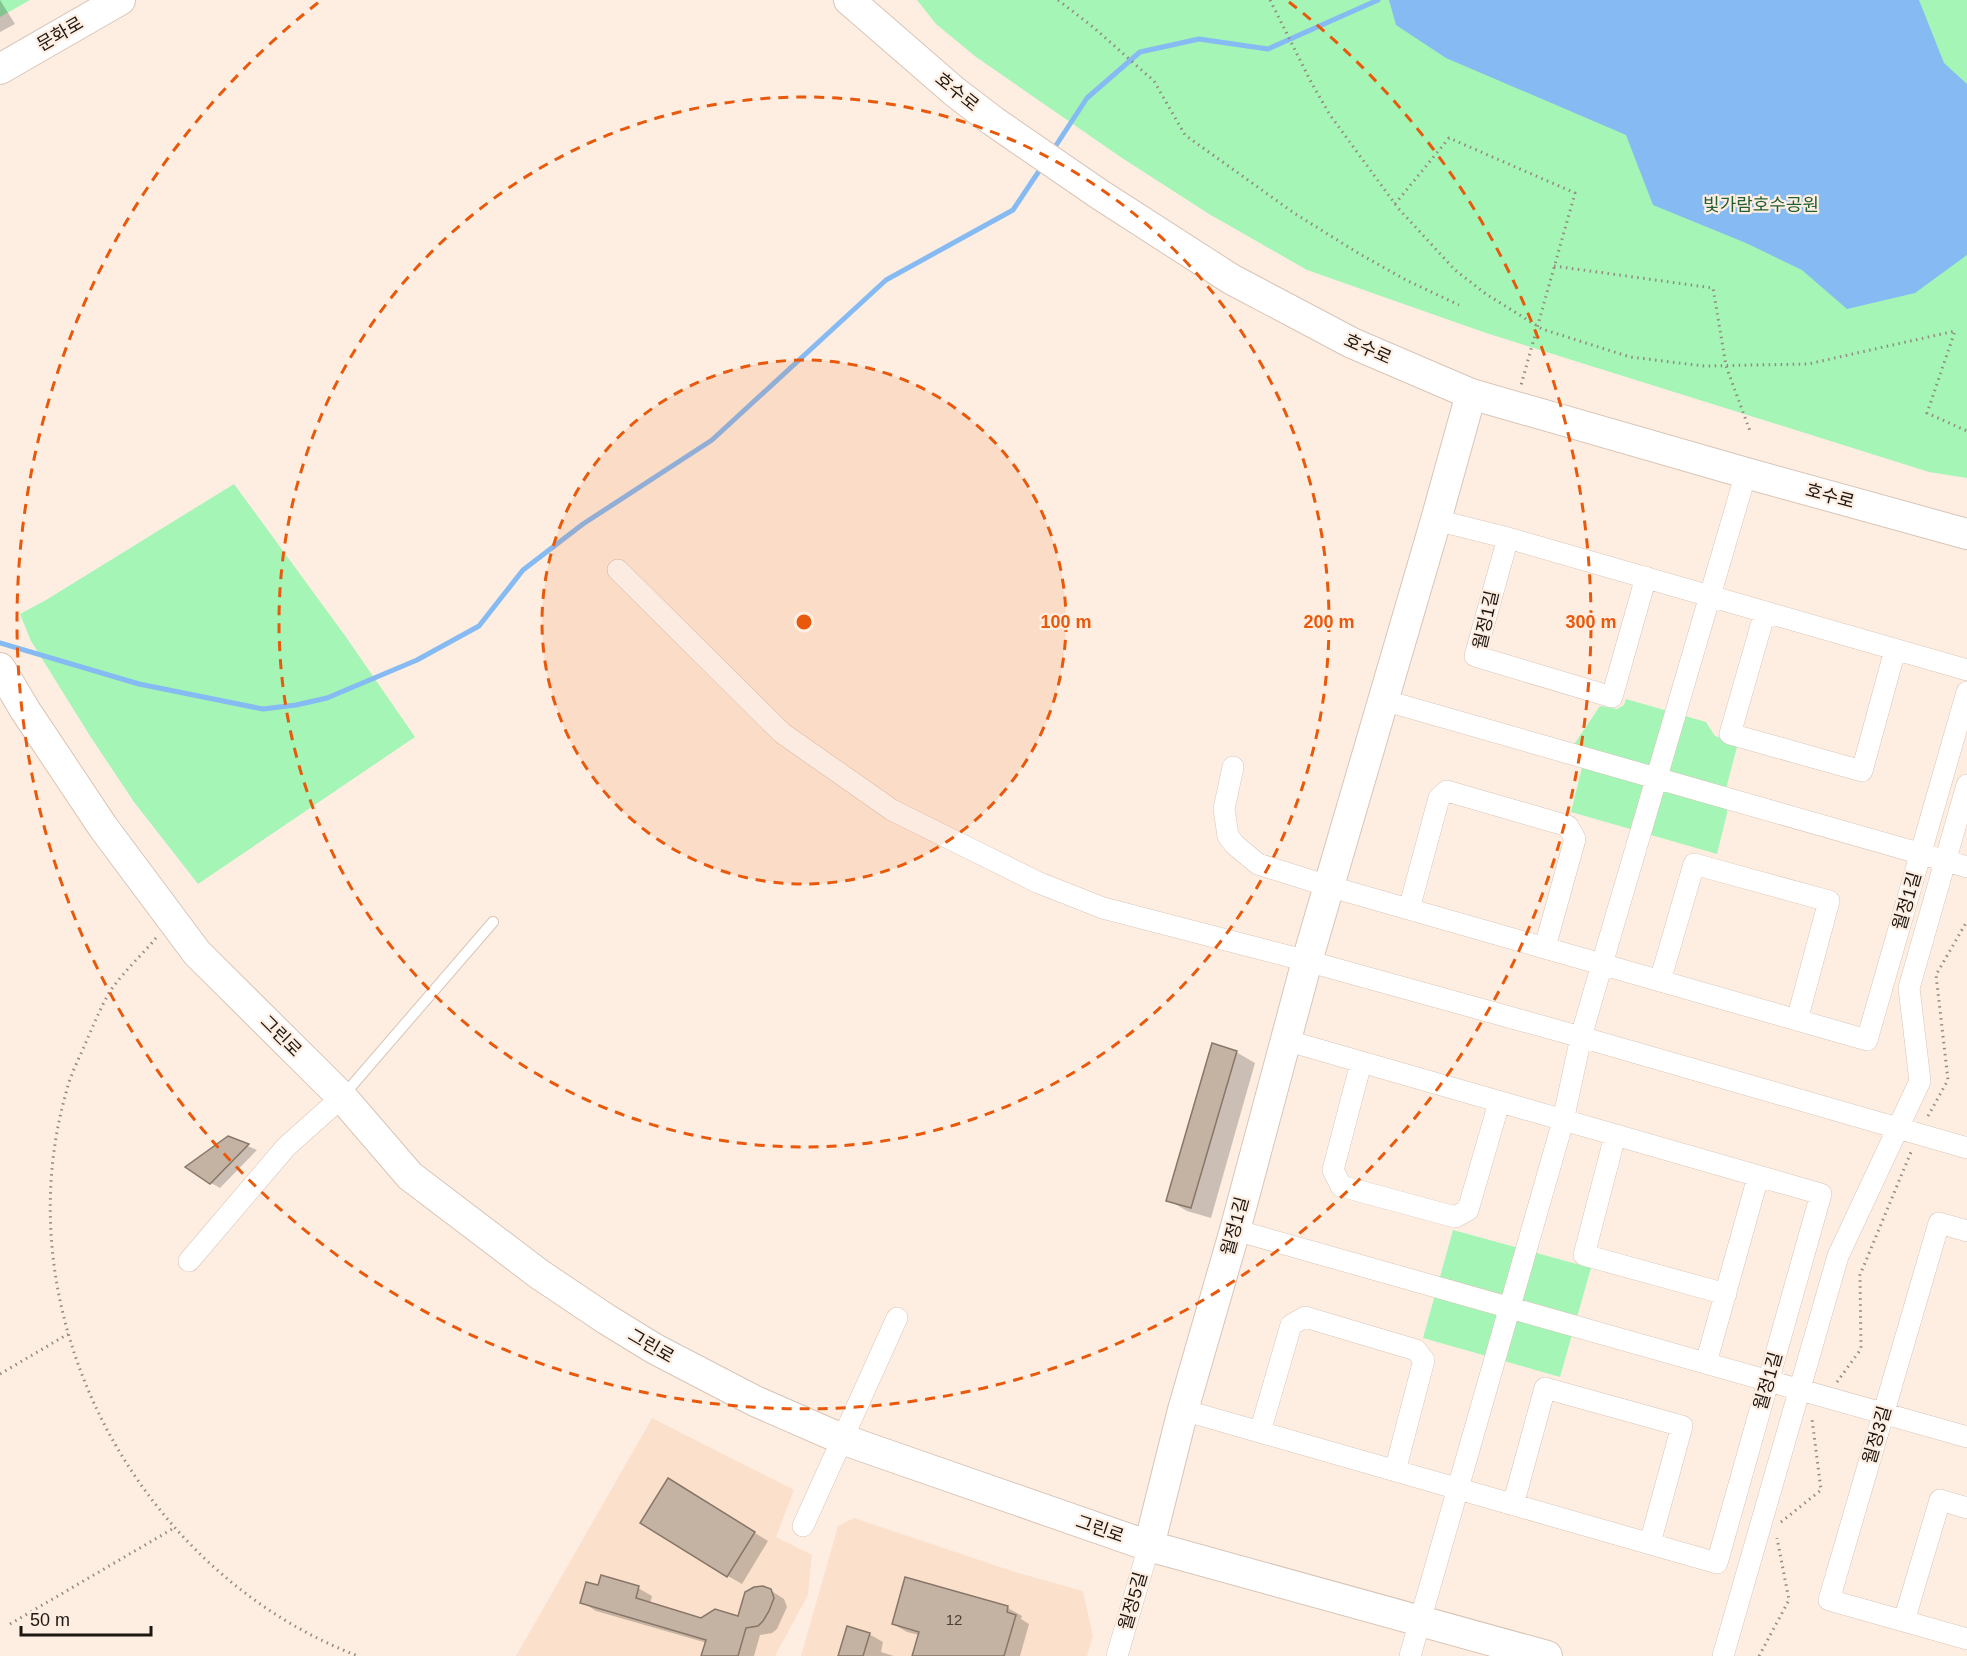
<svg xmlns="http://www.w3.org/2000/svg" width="1967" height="1656" font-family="Arial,'Noto Sans KR',sans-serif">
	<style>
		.built { fill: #fbe1cc }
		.green { fill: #a4f5b6 }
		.water { fill: #86baf3 }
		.shadow { fill: #0003 }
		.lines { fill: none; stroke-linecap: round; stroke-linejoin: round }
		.stream { stroke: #86baf3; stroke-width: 5 }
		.building { fill: #c4b2a3; stroke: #887668; stroke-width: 1.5 }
		.lane-casing { stroke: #d8c5b6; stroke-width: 12 }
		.street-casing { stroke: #d8c5b6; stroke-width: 22 }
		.secondary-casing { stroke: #d8c5b6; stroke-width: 32 }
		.path { stroke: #958a81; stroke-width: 3; stroke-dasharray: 1.5 4.5; stroke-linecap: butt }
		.lane { stroke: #fff; stroke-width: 10 }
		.street { stroke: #fff; stroke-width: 21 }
		.secondary { stroke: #fff; stroke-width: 30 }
		.ring { fill: none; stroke: #e8590c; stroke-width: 3; stroke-dasharray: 10 8 }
		.labels { text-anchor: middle; stroke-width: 4.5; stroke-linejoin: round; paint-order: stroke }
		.number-label { font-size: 15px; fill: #473e36 }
		.street-label { font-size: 18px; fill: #1d1711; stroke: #feeee2 }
		.park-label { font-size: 18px; fill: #225f35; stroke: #feeee2 }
		.centre { fill: #e8590c; stroke: #feeee2; stroke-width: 3 }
		.ring-label { font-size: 18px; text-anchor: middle; font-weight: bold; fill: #e8590c; stroke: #feeee2; stroke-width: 4.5; stroke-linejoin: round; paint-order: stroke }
	</style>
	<rect width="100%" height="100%" fill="#feeee2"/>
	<!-- built -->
	<path class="built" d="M 652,1418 L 794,1490 L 776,1537 L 812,1555 L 808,1595 L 775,1656 L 516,1656 Z
		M 854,1518 L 1015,1572 L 1083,1591 L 1093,1636 L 1087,1656 L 801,1656 L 838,1526 Z"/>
	<!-- green -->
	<path class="green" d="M 0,0 L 30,0 L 0,17 Z
		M 917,0 L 1967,0 L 1967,478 L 1929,472 L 1486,333 L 1307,270 L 1209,214 L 1122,158 L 976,57 L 936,24 Z
		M 234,484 L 346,637 L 415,737 L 198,884 L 134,802 L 90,736 L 31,641 L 20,614 L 46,600 Z
		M 1626,699 L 1706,722 L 1715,736 L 1738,743 L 1726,789 L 1727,813 L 1717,854 L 1571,812 L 1586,751 L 1573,747 L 1575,743 L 1600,706 L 1617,709 L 1624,705 Z
		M 1453,1230 L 1591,1268 L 1560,1377 L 1423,1338 Z"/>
	<!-- water -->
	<path class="water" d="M 1389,0 L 1919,0 L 1944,63 L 1967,84 L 1967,255 L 1915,293 L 1847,309 L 1802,270 L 1746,243 L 1653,205 L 1626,135 L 1446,58 L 1396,25 Z"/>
	<!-- shadow -->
	<path class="shadow" d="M 0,0 L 15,24 L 0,32 Z
		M 1236,1052 L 1255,1063 L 1211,1218 L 1187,1211 L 1168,1200 Z
		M 228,1138 L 257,1150 L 220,1188 L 211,1183 Z
		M 682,1488 L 768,1541 L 742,1584 L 728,1576 Z
		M 599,1587 L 638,1588 L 652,1596 L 650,1604 L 701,1620 L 739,1618 L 770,1590 L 784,1599 L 787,1607 L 777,1629 L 772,1633 L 760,1635 L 754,1656 L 703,1656 L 707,1643 L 596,1611 L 582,1602 Z
		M 1008,1608 L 1022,1616 L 1021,1619 L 1029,1624 L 1020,1656 L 913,1656 L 919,1635 L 907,1632 L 893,1624 Z
		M 869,1634 L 883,1642 L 881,1652 L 894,1656 L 840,1656 Z"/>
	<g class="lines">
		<!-- stream -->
		<path class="stream" d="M 1053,150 L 1087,98 L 1140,52 L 1199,39 L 1268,49 L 1378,0
			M 0,643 L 139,684 L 263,709 L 296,705 L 327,698 L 417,660 L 479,626 L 523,570 L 583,524 L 712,440 L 886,280 L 1013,210 L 1043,165"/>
	</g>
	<!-- building -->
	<path class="building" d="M 1212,1043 L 1237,1051 L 1191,1208 L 1166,1201 Z
		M 228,1136 L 249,1144 L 210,1184 L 185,1167 Z
		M 668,1478 L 755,1532 L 727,1577 L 640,1523 Z
		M 601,1575 L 639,1586 L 636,1598 L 701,1618 L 715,1609 L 738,1616 L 745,1592 L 754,1587 L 763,1586 L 771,1589 L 774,1598 L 769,1611 L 763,1621 L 758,1626 L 746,1628 L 738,1656 L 701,1656 L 706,1640 L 580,1603 L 586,1582 L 598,1585 Z
		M 905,1577 L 1008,1606 L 1007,1612 L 1016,1615 L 1004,1656 L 912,1656 L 919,1632 L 892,1624 Z
		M 847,1626 L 870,1633 L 863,1656 L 838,1656 Z"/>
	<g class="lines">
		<defs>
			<path id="lane" d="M 342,1097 L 493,922"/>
			<path id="street" d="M 1436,520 L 1508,538 L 1967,670
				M 1508,538 L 1475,656 L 1612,697 L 1646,577
				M 618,570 L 782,733 L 892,810 L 1037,882 L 1103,908 L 1307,961 L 1581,1037 L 1967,1148
				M 1765,612 L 1730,734 L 1862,771 L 1895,650
				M 1383,700 L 1967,867
				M 1233,767 L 1224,809 L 1228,836 L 1235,845 L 1258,864 L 1328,886 L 1867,1040 L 1967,692
				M 1409,909 L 1439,798 L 1447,791 L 1568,826 L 1575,839 L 1545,947
				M 1660,981 L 1694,864 L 1829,901 L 1797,1020
				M 1361,1063 L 1333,1170 L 1341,1186 L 1455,1217 L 1468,1210 L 1499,1103
				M 1615,1136 L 1584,1255 L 1726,1294
				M 1235,1230 L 1967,1437
				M 1967,1231 L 1939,1223 L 1829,1600 L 1967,1639
				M 189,1261 L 286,1147 L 342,1097
				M 1706,1363 L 1758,1177
				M 1183,1410 L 1717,1563 L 1821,1194 L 1285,1040
				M 1260,1432 L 1291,1325 L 1305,1317 L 1416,1350 L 1424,1360 L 1395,1471
				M 1513,1505 L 1545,1388 L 1682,1426 L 1650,1543
				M 803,1526 L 897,1318
				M 1904,1621 L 1940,1500 L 1967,1508
				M 1117,1656 L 1149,1546
				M 1410,1656 L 1563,1121 L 1581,1037 L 1602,964 L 1746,473
				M 1723,1656 L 1838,1256 L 1920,1081 L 1909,988 L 1967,785"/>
			<path id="secondary" d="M 849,0 L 955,92 L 993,121 L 1099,194 L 1231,279 L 1352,343 L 1471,394 L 1746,473 L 1967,534
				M 0,69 L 120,0
				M 0,668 L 25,710 L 103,827 L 197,953 L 342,1097 L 410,1176 L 539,1274 L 606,1319 L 655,1349 L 755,1401 L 842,1439 L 876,1451 L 1149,1546 L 1547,1656
				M 1149,1546 L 1183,1410 L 1235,1230 L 1307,961 L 1436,520 L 1471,394"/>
		</defs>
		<!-- lane casing -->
		<use href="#lane" class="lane-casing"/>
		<!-- street casing -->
		<use href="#street" class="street-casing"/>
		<!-- secondary casing -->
		<use href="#secondary" class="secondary-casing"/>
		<!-- path -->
		<path class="path" d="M 1058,0 L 1093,27 L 1154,81 L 1185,135 L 1294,213 L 1358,253 L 1406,280 L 1459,305
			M 1270,0 L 1311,82 L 1330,115 L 1398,208 L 1455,270 L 1486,294 L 1542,329 L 1630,357 L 1704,366 L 1808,364 L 1955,331 L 1927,413 L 1967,431
			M 1395,204 L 1449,138 L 1575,193 L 1521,385
			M 1554,266 L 1713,288 L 1726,366 L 1750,431
			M 156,938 C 141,956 122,973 109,993 C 100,1009 93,1026 86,1042 C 79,1059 70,1075 66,1093 C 2,1319 140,1573 358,1656
			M 1928,1116 L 1948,1080 L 1936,975 L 1967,921
			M 0,1374 L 68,1334
			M 1837,1382 L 1861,1349 L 1860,1275 L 1911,1152
			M 1781,1522 L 1821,1490 L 1812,1419
			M 10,1624 L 174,1528
			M 1759,1656 L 1789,1600 L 1777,1538"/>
		<!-- lane -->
		<use href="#lane" class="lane"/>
		<!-- street -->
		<use href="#street" class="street"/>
		<!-- secondary -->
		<use href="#secondary" class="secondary"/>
	</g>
	<!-- distance rings -->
	<circle cx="804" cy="622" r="262" fill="#e8590c" fill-opacity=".12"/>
	<g class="ring">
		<circle cx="804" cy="622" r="262"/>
		<circle cx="804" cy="622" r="525"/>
		<path d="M1289 2A787 787 0 1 1 319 2"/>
	</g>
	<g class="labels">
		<!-- number labels -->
		<g class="number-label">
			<text x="954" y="1625">12</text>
		</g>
		<!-- street labels -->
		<g class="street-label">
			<text transform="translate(60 34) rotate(-30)" y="6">문화로</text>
			<text transform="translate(957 92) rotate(39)" y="6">호수로</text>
			<text transform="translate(1368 349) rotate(24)" y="6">호수로</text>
			<text transform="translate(1830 496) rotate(15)" y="6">호수로</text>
			<text transform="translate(1486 620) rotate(-77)" y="6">월정1길</text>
			<text transform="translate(1907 901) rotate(-74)" y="6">월정1길</text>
			<text transform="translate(281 1036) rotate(45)" y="6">그린로</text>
			<text transform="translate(1235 1226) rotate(-75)" y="6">월정1길</text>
			<text transform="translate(651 1346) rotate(30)" y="6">그린로</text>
			<text transform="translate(1768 1381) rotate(-74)" y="6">월정1길</text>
			<text transform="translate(1877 1435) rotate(-74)" y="6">월정3길</text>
			<text transform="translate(1100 1529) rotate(19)" y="6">그린로</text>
			<text transform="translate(1133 1601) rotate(-74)" y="6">월정5길</text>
		</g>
		<!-- park labels -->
		<g class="park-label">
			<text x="1761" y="211">빛가람호수공원</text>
		</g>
	</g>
	<circle cx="804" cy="622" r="9" class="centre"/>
	<g class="ring-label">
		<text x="1066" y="628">100 m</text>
		<text x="1329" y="628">200 m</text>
		<text x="1591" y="628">300 m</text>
	</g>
	<!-- scale -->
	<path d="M21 1626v9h130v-9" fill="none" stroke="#1d1711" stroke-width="3"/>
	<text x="30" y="1626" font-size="18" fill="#1d1711" stroke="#feeee2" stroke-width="4.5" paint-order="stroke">50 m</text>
</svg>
